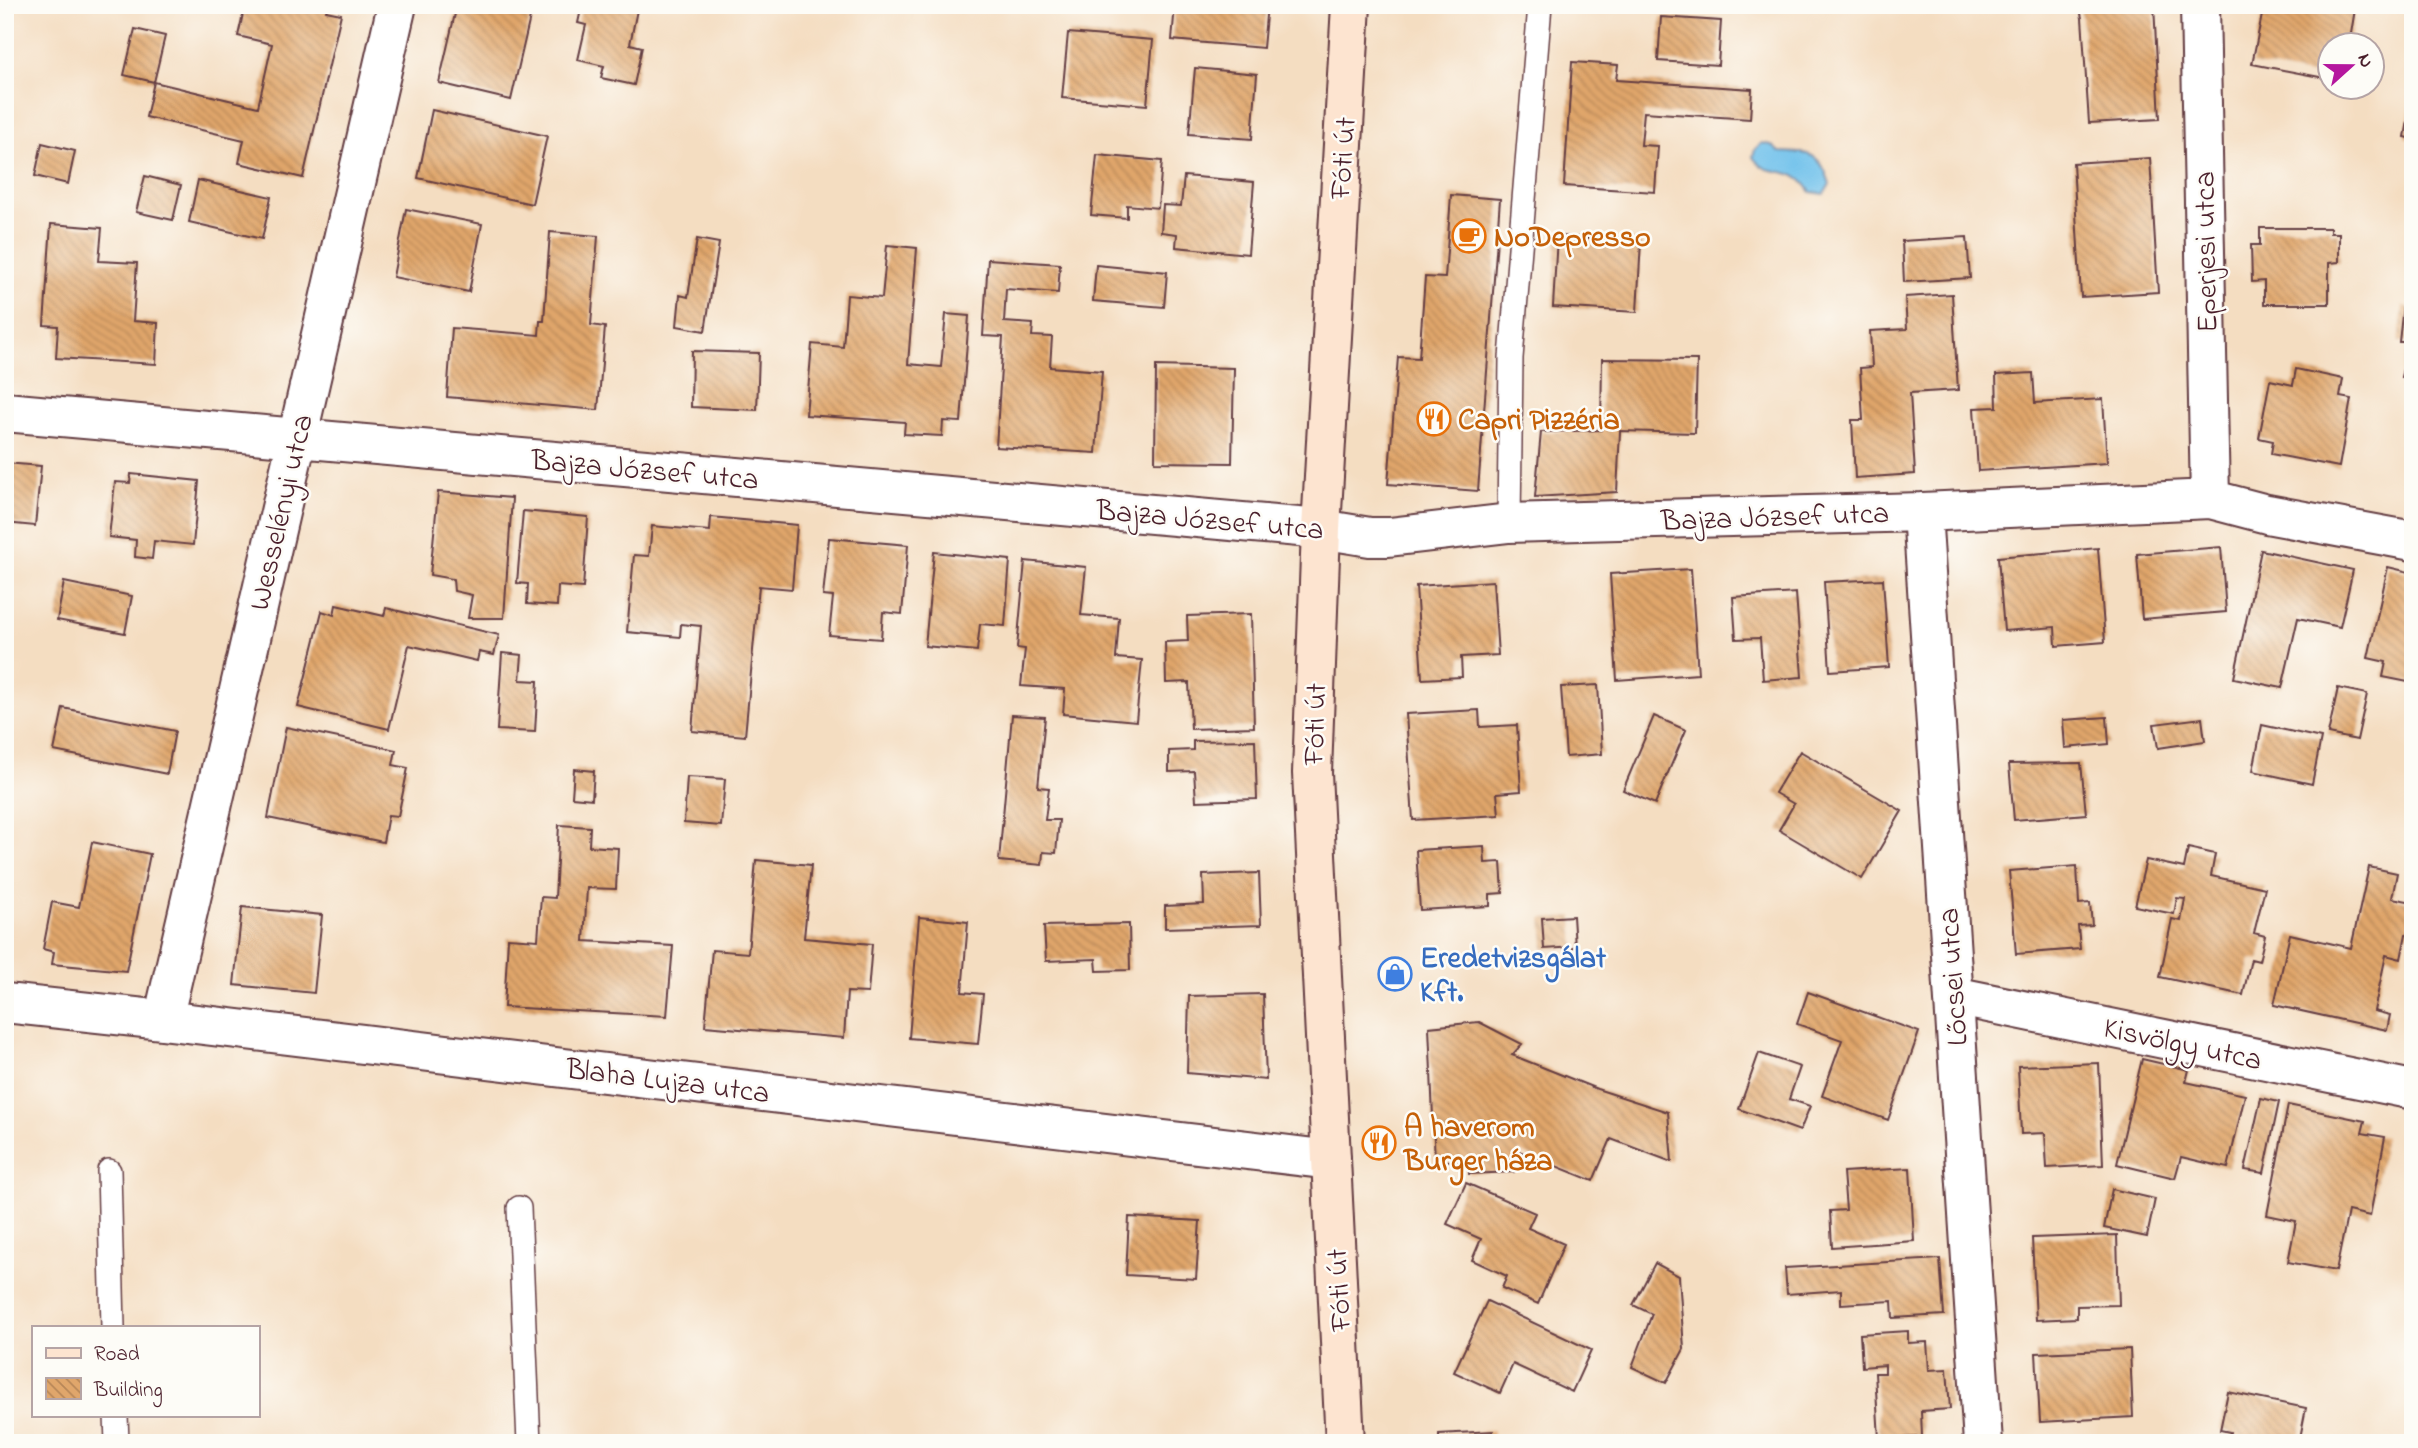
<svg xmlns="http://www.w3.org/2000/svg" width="2418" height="1448" font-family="'Indie Flower',sans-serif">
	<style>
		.water { fill: #6fc1eb; stroke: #5c708b; stroke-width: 2 }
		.building { fill: url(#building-back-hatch) }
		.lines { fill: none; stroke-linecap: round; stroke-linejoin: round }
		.lane-casing { stroke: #643c42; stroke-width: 26 }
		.street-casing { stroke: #643c42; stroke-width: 42 }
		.secondary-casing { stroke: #643c42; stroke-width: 42 }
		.lane { stroke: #fff; stroke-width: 23 }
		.street { stroke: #fff; stroke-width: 38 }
		.secondary { stroke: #fde4d0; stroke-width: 38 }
		.labels { text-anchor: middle; stroke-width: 5; stroke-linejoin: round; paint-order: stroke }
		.street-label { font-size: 30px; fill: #4a1f2b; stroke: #fdfcf7 }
		.food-label { font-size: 30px; font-weight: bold; fill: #c56008; stroke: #fdfcf7; text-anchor: start }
		.shop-label { font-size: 30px; font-weight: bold; fill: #366cbe; stroke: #fdfcf7; text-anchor: start }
	</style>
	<defs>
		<pattern id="building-back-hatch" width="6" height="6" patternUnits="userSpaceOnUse" patternTransform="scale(1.75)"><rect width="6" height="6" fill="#e0a66b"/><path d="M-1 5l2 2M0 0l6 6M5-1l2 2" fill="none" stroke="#b88758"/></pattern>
	</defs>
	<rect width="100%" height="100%" fill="#fdfcf7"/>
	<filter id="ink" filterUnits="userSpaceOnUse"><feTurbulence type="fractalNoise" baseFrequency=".0143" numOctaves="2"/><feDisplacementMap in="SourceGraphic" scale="14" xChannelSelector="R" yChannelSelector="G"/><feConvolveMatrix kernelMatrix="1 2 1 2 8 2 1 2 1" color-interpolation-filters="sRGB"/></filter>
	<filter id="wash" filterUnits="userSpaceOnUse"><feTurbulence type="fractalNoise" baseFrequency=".00686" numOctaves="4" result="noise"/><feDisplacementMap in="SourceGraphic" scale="28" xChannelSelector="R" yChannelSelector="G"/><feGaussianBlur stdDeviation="1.57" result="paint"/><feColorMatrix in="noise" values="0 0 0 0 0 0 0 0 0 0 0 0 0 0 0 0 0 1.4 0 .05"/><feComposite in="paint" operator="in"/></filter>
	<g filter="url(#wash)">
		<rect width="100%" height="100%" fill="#f4ddc1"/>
		<!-- water -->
		<path class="water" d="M 1762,143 L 1771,145 L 1779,152 C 1810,153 1820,151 1830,184 L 1824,194 L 1811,192 C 1791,160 1770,182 1753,157 L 1755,149 Z"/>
		<g id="blocks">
			<!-- building -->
			<path class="building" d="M 245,5 L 328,5 L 326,11 L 341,14 L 303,178 L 239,163 L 244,140 L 146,117 L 154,82 L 258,107 L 272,44 L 238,36 Z
				M 457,5 L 497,5 L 531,13 L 511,100 L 439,83 Z
				M 582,5 L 638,5 L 630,44 L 642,47 L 634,85 L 601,78 L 604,66 L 578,60 L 586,25 L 578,23 Z
				M 1175,5 L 1267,5 L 1263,48 L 1172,40 Z
				M 2079,5 L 2154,5 L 2160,119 L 2089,123 L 2082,18 Z
				M 2264,5 L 2334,5 L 2355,9 L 2349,46 L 2330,46 L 2330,79 L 2252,64 Z
				M 1661,17 L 1721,21 L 1718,65 L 1658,61 Z
				M 135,29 L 165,36 L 154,82 L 124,75 Z
				M 1068,33 L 1153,40 L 1147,105 L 1062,98 Z
				M 1572,62 L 1618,65 L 1616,80 L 1752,89 L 1750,119 L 1644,112 L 1641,145 L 1658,146 L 1655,192 L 1564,186 Z
				M 1195,68 L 1257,74 L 1252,139 L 1189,134 Z
				M 2411,105 L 2413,105 L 2413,139 L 2405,137 Z
				M 432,110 L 547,136 L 532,204 L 418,178 Z
				M 42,143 L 75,151 L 68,184 L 35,176 Z
				M 1097,155 L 1162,161 L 1158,208 L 1127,205 L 1127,218 L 1091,215 Z
				M 2150,158 L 2158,292 L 2081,297 L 2073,163 Z
				M 145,176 L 181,185 L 173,220 L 136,212 Z
				M 1184,176 L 1254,182 L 1248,254 L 1176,247 L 1177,234 L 1161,232 L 1163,205 L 1181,206 Z
				M 198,180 L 271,197 L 262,239 L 189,222 Z
				M 1451,195 L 1500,199 L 1478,491 L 1388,484 L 1398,357 L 1419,358 L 1425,277 L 1445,278 Z
				M 406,209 L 482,224 L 469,292 L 393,277 Z
				M 51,224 L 102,228 L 99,261 L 137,263 L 133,321 L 158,323 L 156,364 L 56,358 L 58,326 L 44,325 Z
				M 2260,228 L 2330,228 L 2330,233 L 2339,233 L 2339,262 L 2329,263 L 2329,304 L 2264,304 L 2264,281 L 2252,282 L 2251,245 L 2260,245 Z
				M 550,232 L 598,236 L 591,325 L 605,327 L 598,410 L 447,397 L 452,328 L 539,335 L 540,321 L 544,321 Z
				M 1557,236 L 1641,241 L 1637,312 L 1553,307 Z
				M 1967,237 L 1970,278 L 1904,282 L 1902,241 Z
				M 697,239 L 719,243 L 705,331 L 677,326 L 680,295 L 688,297 Z
				M 887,245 L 917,248 L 908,364 L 941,367 L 946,314 L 969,316 L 961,422 L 943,421 L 942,436 L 904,434 L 905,422 L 806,415 L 812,344 L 843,347 L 847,295 L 882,298 Z
				M 988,259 L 1060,264 L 1058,293 L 1006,289 L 1004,322 L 1033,324 L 1032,336 L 1052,337 L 1050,367 L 1102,371 L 1096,453 L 996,447 L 1003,337 L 983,336 Z
				M 1096,265 L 1167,272 L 1164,307 L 1093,301 Z
				M 1952,294 L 1958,390 L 1910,393 L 1915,474 L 1855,478 L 1852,420 L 1863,420 L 1860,368 L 1872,367 L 1870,331 L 1907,329 L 1905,297 Z
				M 2403,306 L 2413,308 L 2413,379 L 2401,377 L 2410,342 L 2399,342 Z
				M 692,351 L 759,353 L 757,410 L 691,407 Z
				M 1602,359 L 1697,360 L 1695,433 L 1620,431 L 1617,492 L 1535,497 L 1541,432 L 1601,430 Z
				M 1156,366 L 1234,368 L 1232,463 L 1155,462 Z
				M 2296,369 L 2343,379 L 2340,397 L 2351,399 L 2339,467 L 2271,454 L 2273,441 L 2259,438 L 2270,380 L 2293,385 Z
				M 2033,373 L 2035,403 L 2103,399 L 2107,463 L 1978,471 L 1974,408 L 1997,407 L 1996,375 Z
				M 5,463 L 41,466 L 35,526 L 5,523 Z
				M 131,474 L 199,481 L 193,545 L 154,541 L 152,559 L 135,557 L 136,540 L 109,537 L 115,482 L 130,483 Z
				M 438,492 L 512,498 L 504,618 L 468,618 L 472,595 L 454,591 L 453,579 L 430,575 Z
				M 523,511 L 588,517 L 583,588 L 558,586 L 557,606 L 527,604 L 528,584 L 517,583 Z
				M 711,517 L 797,525 L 792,589 L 759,586 L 745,736 L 692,731 L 701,626 L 681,624 L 680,637 L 627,632 L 634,555 L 649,556 L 652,526 L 710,531 Z
				M 829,538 L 908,545 L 902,614 L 883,612 L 881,639 L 829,635 L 833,597 L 823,596 Z
				M 2221,547 L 2226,612 L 2142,619 L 2137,554 Z
				M 2098,548 L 2105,642 L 2056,646 L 2055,627 L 2004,631 L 1998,557 Z
				M 2261,550 L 2353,570 L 2340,627 L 2298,618 L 2282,688 L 2234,678 Z
				M 934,552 L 1010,560 L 1005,626 L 980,624 L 977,651 L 925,646 Z
				M 1025,561 L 1086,567 L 1081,615 L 1119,618 L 1116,658 L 1142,660 L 1136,721 L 1063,714 L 1065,689 L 1021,686 L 1025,649 L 1017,648 Z
				M 2388,567 L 2413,573 L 2413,683 L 2383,677 L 2386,662 L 2368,658 Z
				M 1691,569 L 1698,674 L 1617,680 L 1610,574 Z
				M 1883,579 L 1889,667 L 1830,671 L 1824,582 Z
				M 1493,581 L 1498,655 L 1461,657 L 1462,677 L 1422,679 L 1416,586 Z
				M 64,582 L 132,596 L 125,633 L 57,620 Z
				M 1796,593 L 1802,677 L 1763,680 L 1760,638 L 1736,639 L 1733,597 Z
				M 336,605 L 384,616 L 386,608 L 499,635 L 494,655 L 479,652 L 477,661 L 409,645 L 389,729 L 298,707 L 322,611 L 334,615 Z
				M 1251,614 L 1254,727 L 1191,729 L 1189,682 L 1166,683 L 1165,642 L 1188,641 L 1187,616 Z
				M 502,653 L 522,655 L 520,680 L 538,681 L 535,732 L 497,730 Z
				M 1598,685 L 1602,754 L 1566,757 L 1561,687 Z
				M 2338,688 L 2367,694 L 2357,740 L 2328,734 Z
				M 63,708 L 175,731 L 167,774 L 54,751 Z
				M 1479,710 L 1480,727 L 1517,725 L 1521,791 L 1497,793 L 1499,815 L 1413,820 L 1406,714 Z
				M 1012,715 L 1045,717 L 1038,787 L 1049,788 L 1045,820 L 1059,820 L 1056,853 L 1043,852 L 1042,865 L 999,861 Z
				M 1654,716 L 1686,730 L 1655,804 L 1623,790 Z
				M 2107,717 L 2109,744 L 2065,748 L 2063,720 Z
				M 2202,718 L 2205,741 L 2158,748 L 2154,724 Z
				M 2262,725 L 2321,738 L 2312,784 L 2253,771 Z
				M 286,727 L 396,750 L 393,765 L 408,768 L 398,816 L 388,815 L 383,842 L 268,818 Z
				M 1255,740 L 1257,799 L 1196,801 L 1194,771 L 1169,772 L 1169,751 L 1193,750 L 1193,741 Z
				M 1800,751 L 1902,811 L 1862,879 L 1779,830 L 1794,804 L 1775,793 Z
				M 2081,763 L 2086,814 L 2014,820 L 2009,764 Z
				M 574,769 L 594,771 L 592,799 L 572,797 Z
				M 687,777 L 725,779 L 721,826 L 684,823 Z
				M 559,825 L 590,827 L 589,846 L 618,848 L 616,889 L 587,888 L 584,941 L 673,946 L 667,1016 L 504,1007 L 508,938 L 538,940 L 541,897 L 555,898 Z
				M 92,842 L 150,854 L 126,971 L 52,964 L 54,952 L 43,949 L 52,902 L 79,907 Z
				M 1484,846 L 1485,863 L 1501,862 L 1503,893 L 1490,894 L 1490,906 L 1420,910 L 1416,850 Z
				M 2188,848 L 2215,854 L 2211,876 L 2265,888 L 2254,933 L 2265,936 L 2259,961 L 2251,959 L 2243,995 L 2160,977 L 2172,919 L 2181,921 L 2185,899 L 2177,898 L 2174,914 L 2135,906 L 2146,860 L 2184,868 Z
				M 756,860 L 811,865 L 804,938 L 872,944 L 868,993 L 847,992 L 844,1038 L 705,1026 L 712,950 L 748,953 Z
				M 2077,866 L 2079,904 L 2090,903 L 2092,925 L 2078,926 L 2080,949 L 2016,954 L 2009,871 Z
				M 2369,867 L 2397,873 L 2392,898 L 2413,902 L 2413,935 L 2406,934 L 2401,959 L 2386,955 L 2374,1011 L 2390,1015 L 2387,1030 L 2274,1005 L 2290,934 L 2351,948 Z
				M 1259,873 L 1261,925 L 1165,928 L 1165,906 L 1204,904 L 1203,875 Z
				M 242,907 L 322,915 L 314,993 L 234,985 Z
				M 1573,916 L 1575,947 L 1544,949 L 1542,918 Z
				M 919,917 L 968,922 L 962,992 L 983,994 L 978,1044 L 909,1038 Z
				M 1129,924 L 1130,970 L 1097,971 L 1096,959 L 1046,961 L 1044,926 Z
				M 1808,992 L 1919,1032 L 1888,1120 L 1822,1096 L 1842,1040 L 1797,1024 Z
				M 1263,994 L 1266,1080 L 1187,1073 L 1189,996 Z
				M 1479,1022 L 1522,1044 L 1512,1055 L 1597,1089 L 1668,1112 L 1672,1162 L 1611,1139 L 1593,1181 L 1519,1151 L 1514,1172 L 1469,1174 L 1469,1159 L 1435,1162 L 1429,1027 Z
				M 1759,1053 L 1800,1067 L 1789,1099 L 1810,1106 L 1800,1131 L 1739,1109 Z
				M 2142,1059 L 2189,1070 L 2186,1082 L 2245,1095 L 2228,1168 L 2181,1157 L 2175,1178 L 2117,1164 Z
				M 2099,1063 L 2103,1165 L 2047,1168 L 2045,1133 L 2021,1134 L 2018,1066 Z
				M 2261,1098 L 2279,1102 L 2264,1173 L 2245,1170 Z
				M 2288,1105 L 2365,1121 L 2362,1133 L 2385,1137 L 2370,1216 L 2348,1211 L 2336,1271 L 2288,1262 L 2296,1221 L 2267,1215 Z
				M 1910,1168 L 1914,1241 L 1832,1247 L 1830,1211 L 1846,1210 L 1843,1172 Z
				M 1466,1183 L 1535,1213 L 1528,1228 L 1564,1244 L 1538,1304 L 1502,1288 L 1507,1276 L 1472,1260 L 1481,1239 L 1447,1224 Z
				M 2112,1189 L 2155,1199 L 2147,1237 L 2104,1228 Z
				M 1129,1217 L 1200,1221 L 1196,1279 L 1126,1275 Z
				M 2117,1235 L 2119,1305 L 2077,1306 L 2077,1318 L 2036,1320 L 2032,1238 Z
				M 1940,1259 L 1944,1315 L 1893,1318 L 1892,1301 L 1841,1304 L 1841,1290 L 1787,1294 L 1785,1268 Z
				M 1655,1263 L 1679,1276 L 1684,1349 L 1666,1383 L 1632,1367 L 1652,1314 L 1633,1305 Z
				M 1487,1301 L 1591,1350 L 1572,1392 L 1513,1364 L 1500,1393 L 1454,1372 Z
				M 1908,1331 L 1908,1343 L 1927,1342 L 1929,1370 L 1947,1369 L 1950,1409 L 1921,1411 L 1922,1437 L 1879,1439 L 1875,1373 L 1885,1373 L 1885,1365 L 1862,1367 L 1860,1334 Z
				M 2130,1349 L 2133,1417 L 2040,1422 L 2036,1353 Z
				M 2228,1392 L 2306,1408 L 2299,1443 L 2228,1443 L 2230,1432 L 2220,1430 Z
				M 1493,1431 L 1493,1443 L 1439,1443 L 1439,1434 Z"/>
		</g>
	</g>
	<g filter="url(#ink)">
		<use href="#blocks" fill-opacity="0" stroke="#643c42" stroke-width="2"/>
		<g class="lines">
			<defs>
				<path id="lane" d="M 1509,523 L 1511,358 L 1540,5
					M 109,1171 L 113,1327
					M 519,1208 L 529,1443
					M 116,1415 L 117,1443"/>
				<path id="street" d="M 2200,5 L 2210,499
					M 5,412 L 1321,529 L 1370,537 L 1389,537 L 1509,523 L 1922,512 L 2210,499 L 2267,514 L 2413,541
					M 1922,512 L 1983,1443
					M 1954,996 L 2413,1090
					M 5,1003 L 163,1020 L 1331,1160
					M 163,1020 L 397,5"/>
				<path id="secondary" d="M 1345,1443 L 1312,773 L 1321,529 L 1351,5"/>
			</defs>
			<!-- lane casing -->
			<use href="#lane" class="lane-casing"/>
			<!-- street casing -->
			<use href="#street" class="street-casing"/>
			<!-- secondary casing -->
			<use href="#secondary" class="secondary-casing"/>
			<!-- lane -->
			<use href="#lane" class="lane"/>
			<!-- street -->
			<use href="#street" class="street"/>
			<!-- secondary -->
			<use href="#secondary" class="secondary"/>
		</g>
	</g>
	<!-- icons -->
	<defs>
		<symbol id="cafe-ring" viewBox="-11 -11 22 22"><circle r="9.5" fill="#fdfcf7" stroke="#e8710a" stroke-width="1.5"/><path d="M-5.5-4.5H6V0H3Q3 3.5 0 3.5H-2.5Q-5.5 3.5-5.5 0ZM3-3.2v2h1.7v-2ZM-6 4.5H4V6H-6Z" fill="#e8710a"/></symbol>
		<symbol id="restaurant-ring" viewBox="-11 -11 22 22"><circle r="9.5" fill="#fdfcf7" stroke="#e8710a" stroke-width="1.5"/><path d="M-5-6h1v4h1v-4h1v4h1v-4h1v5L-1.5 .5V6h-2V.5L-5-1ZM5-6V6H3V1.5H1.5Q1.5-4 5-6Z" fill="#e8710a"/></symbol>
		<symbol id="shop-ring" viewBox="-11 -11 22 22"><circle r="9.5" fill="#fdfcf7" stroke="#3f7fe0" stroke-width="1.5"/><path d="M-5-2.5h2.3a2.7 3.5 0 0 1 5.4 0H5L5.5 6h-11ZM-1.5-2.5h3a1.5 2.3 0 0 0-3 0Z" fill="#3f7fe0"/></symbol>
	</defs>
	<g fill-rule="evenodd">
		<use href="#cafe-ring" x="1450" y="217" width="38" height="38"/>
		<use href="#restaurant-ring" x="1415" y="400" width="38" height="38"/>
		<use href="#shop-ring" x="1376" y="955" width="38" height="38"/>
		<use href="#restaurant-ring" x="1360" y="1124" width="38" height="38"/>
	</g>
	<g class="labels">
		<!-- street labels -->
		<g class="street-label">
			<text transform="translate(1342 158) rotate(-86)" y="10">Fóti út</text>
			<text transform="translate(2205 252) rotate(-91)" y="10">Eperjesi utca</text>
			<text transform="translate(645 469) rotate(5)" y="10">Bajza József utca</text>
			<text transform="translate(280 512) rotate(-77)" y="10">Wesselényi utca</text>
			<text transform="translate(1775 516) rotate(-2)" y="10">Bajza József utca</text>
			<text transform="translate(1210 519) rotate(5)" y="10">Bajza József utca</text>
			<text transform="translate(1314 724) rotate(-88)" y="10">Fóti út</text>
			<text transform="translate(1952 977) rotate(-94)" y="10">Lőcsei utca</text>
			<text transform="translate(2183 1043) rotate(12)" y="10">Kisvölgy utca</text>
			<text transform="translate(668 1080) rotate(7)" y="10">Blaha Lujza utca</text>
			<text transform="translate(1338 1290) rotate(-93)" y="10">Fóti út</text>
		</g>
		<!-- food labels -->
		<g class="food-label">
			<text x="1494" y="246">NoDepresso</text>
			<text x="1458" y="429">Capri Pizzéria</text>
			<text x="1404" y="1136">A haverom<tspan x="1404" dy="34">Burger háza</tspan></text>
		</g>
		<!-- shop labels -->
		<g class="shop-label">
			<text x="1420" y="967">Eredetvizsgálat<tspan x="1420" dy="34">Kft.</tspan></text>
		</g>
	</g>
	<!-- margin -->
	<rect width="2418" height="1448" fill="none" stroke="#fdfcf7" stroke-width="28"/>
	<!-- legend -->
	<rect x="32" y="1326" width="228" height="91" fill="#fdfcf7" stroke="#b5a4a5" stroke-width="2"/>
	<rect x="46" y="1348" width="35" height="10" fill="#fde4d0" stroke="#b5a4a5" stroke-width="2"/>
	<text x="94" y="1360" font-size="21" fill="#4a1f2b">Road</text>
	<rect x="46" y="1378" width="35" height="21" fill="url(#building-back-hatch)" stroke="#b5a4a5" stroke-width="2"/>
	<text x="94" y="1396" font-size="21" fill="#4a1f2b">Building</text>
	<!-- north arrow -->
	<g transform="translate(2351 66) rotate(69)"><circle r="33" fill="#fdfcf7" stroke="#b5a4a5" stroke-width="2"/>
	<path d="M0-5L12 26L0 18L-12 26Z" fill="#b5179e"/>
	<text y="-10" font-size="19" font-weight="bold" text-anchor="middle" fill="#4a1f2b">N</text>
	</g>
</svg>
